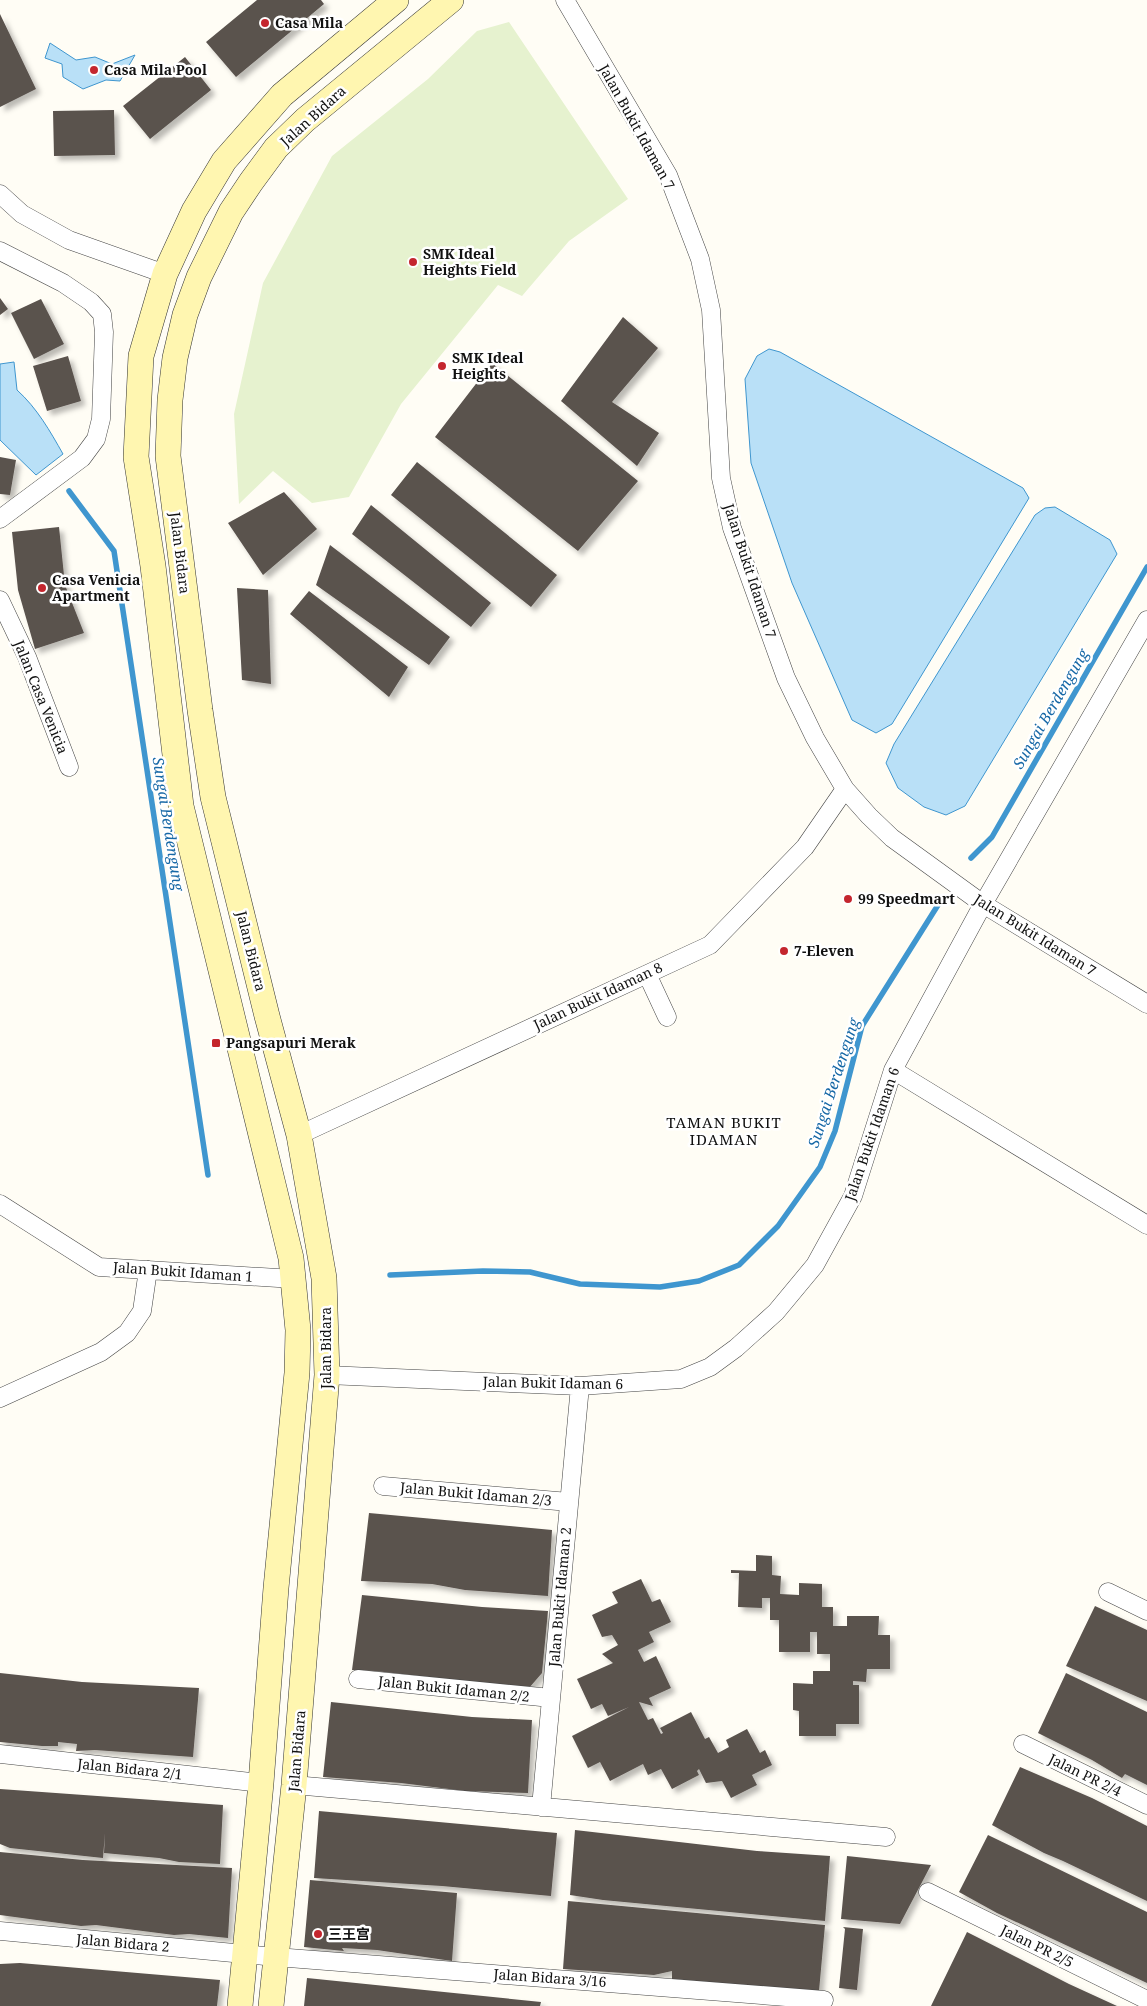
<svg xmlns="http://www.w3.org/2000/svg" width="1147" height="2006" font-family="'Noto Serif','Noto Sans SC',serif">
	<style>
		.pitch { fill: #e6f2cf }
		.water { fill: #b9e0f7; stroke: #3f96cf }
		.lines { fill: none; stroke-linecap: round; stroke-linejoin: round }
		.stream { stroke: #3f96cf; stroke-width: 5.5 }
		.building { fill: #5a524d; filter: url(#shadow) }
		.minor-casing { stroke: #444; stroke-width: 19 }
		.secondary-casing { stroke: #333; stroke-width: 26 }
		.minor { stroke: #fff; stroke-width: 18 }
		.secondary { stroke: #fff6b0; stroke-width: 25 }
		.poi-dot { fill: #c4262e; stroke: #fff; stroke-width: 2 }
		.labels { text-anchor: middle; stroke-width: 5; stroke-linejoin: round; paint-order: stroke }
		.poi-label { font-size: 14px; font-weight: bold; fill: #111; stroke: #fff; text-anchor: start }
		.street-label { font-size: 14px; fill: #111; stroke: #fff }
		.water-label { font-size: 15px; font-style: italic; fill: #1768a6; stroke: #fff }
		.neighbourhood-label { font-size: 15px; letter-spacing: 1px; fill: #111; stroke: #fff }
	</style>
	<defs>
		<filter id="shadow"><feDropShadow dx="4.5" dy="4.5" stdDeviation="2.5" flood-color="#0004"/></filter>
	</defs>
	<rect width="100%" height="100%" fill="#fffdf5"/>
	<!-- pitch -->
	<path class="pitch" d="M 509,22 L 628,199 L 569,241 L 522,296 L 498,285 L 401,404 L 349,497 L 312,503 L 273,471 L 239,504 L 234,414 L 263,283 L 332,156 L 428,79 L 477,31 Z"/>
	<!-- water -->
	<path class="water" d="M 50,43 L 76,60 L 95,57 L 112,64 L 135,55 L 120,81 L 106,80 L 83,89 L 63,77 L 62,64 L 45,58 Z
		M 769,349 L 780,352 L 1023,488 L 1029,498 L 892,724 L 876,733 L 852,720 L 792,583 L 751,463 L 745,379 L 757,356 Z
		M 14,362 L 17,390 C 37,408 50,431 63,454 L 36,475 L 0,440 L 0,364 Z
		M 1055,507 L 1110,540 L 1117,554 L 965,806 L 946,815 L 924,807 L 898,788 L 886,763 L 894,744 L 1035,515 L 1045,508 Z"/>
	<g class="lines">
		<!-- stream -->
		<path class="stream" d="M 69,491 L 114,551 L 208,1175
			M 971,858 L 992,837 L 1147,567
			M 390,1275 L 483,1271 L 530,1272 L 580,1284 L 660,1287 L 699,1281 L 739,1265 L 778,1226 L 820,1167 L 835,1131 L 862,1026 L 938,905"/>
	</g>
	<!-- building -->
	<path class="building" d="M 257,0 L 321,0 L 324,4 L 236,77 L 206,42 Z
		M 0,14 L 36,89 L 0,107 Z
		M 185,57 L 211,90 L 150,139 L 123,106 Z
		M 114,110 L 115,155 L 54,156 L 53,111 Z
		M 0,298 L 8,309 L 0,315 Z
		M 41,299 L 64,344 L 34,359 L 11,313 Z
		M 623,317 L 658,348 L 612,402 L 659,433 L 637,466 L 561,401 Z
		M 68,356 L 81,401 L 47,411 L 33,366 Z
		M 492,363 L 638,481 L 578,551 L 435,437 Z
		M 0,457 L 16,460 L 10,495 L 0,494 Z
		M 417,462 L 557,575 L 531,607 L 391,495 Z
		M 284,492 L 317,529 L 263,575 L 228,523 Z
		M 371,505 L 491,603 L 471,627 L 352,534 Z
		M 59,527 L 65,585 L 84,633 L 35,649 L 18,590 L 12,532 Z
		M 330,545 L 450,637 L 429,665 L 316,585 Z
		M 237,588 L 268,590 L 271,684 L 242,680 Z
		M 309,591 L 408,667 L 389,697 L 290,614 Z
		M 369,1513 L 552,1530 L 548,1596 L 465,1590 L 432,1584 L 361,1581 Z
		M 756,1555 L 772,1556 L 772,1575 L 781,1576 L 780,1594 L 799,1595 L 799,1583 L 822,1584 L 822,1607 L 833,1607 L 833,1626 L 847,1626 L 847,1616 L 879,1616 L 878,1635 L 890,1635 L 890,1669 L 867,1669 L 866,1682 L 853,1681 L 853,1685 L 859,1685 L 859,1724 L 836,1724 L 836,1736 L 799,1736 L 799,1711 L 793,1710 L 793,1683 L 813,1684 L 813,1671 L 830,1671 L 830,1654 L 817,1654 L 817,1632 L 810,1632 L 810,1652 L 779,1652 L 779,1620 L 770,1620 L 770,1598 L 762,1598 L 762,1608 L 738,1607 L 739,1573 L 731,1573 L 731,1570 L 756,1571 Z
		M 641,1579 L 652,1602 L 660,1599 L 671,1622 L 649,1632 L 654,1642 L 638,1650 L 644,1662 L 656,1656 L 671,1688 L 649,1698 L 653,1706 L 639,1702 L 648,1720 L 653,1718 L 661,1734 L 663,1733 L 660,1728 L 691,1712 L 705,1739 L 709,1737 L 718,1753 L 729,1747 L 726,1740 L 747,1729 L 760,1753 L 765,1750 L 772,1765 L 752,1775 L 757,1785 L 731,1798 L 722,1781 L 706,1783 L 699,1769 L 697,1771 L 699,1775 L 672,1789 L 661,1769 L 648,1775 L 643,1764 L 610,1781 L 600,1762 L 588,1768 L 572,1736 L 629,1707 L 608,1716 L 602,1704 L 591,1709 L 577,1679 L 613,1663 L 602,1654 L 618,1645 L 612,1635 L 602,1637 L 592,1615 L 618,1603 L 612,1592 Z
		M 362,1595 L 482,1607 L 548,1611 L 542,1673 L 529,1688 L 375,1671 L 352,1670 Z
		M 1095,1606 L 1147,1630 L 1147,1701 L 1066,1666 Z
		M 0,1673 L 82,1682 L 199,1688 L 193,1757 L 95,1750 L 76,1751 L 77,1744 L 58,1742 L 58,1746 L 42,1746 L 0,1742 Z
		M 1066,1673 L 1147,1712 L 1147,1785 L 1125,1774 L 1122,1778 L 1092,1760 L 1038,1733 Z
		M 331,1702 L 472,1717 L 532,1720 L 528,1793 L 465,1791 L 401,1783 L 323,1777 Z
		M 1020,1767 L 1092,1798 L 1147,1826 L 1147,1901 L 1063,1861 L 1044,1853 L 992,1825 Z
		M 0,1789 L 223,1805 L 220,1864 L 179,1862 L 159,1858 L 104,1853 L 105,1833 L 103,1858 L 10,1848 L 0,1844 Z
		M 319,1811 L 557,1833 L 551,1896 L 442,1886 L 314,1878 Z
		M 575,1830 L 757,1851 L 830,1856 L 825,1921 L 603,1900 L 570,1895 Z
		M 988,1835 L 1147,1912 L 1147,1983 L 997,1913 L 959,1892 Z
		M 0,1852 L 83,1860 L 232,1868 L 228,1938 L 189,1934 L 174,1935 L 96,1925 L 81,1926 L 0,1915 Z
		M 847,1856 L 931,1865 L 900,1924 L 841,1919 Z
		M 310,1880 L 457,1893 L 452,1961 L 377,1950 L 342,1948 L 344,1951 L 304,1947 Z
		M 568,1901 L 825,1925 L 819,1991 L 672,1979 L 672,1971 L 654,1975 L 563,1969 Z
		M 843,1927 L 863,1929 L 857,1990 L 839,1988 L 845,1929 Z
		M 967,1932 L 1069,1984 L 1117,2006 L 931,2006 Z
		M 20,1963 L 220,1980 L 217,2006 L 0,2006 L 0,1964 Z
		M 307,1978 L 541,2002 L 540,2006 L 304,2006 Z"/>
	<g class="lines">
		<defs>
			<path id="minor" d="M 565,0 L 668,175 L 700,259 L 711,310 L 721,478 L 732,528 L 786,678 L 815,738 L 845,789 L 869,816 L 892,838 L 983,904 L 1147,1004
				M 0,194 L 22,214 L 69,240 L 165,274
				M 0,251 L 63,283 L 91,302 L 102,314 L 104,332 L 101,419 L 96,439 L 82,458 L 0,519
				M 0,600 L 27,657 L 69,767
				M 647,974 L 667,1017
				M 893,1070 L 1147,1225
				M 299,1135 L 710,945 L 805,847 L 845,789
				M 0,1204 L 99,1267 L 294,1279
				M 327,1375 L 580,1386 L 681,1379 L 710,1367 L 736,1348 L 776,1312 L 815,1265 L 853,1196 L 893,1070 L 983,904 L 1147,620
				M 0,1398 L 101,1352 L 127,1333 L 142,1311 L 148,1270
				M 383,1486 L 569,1502
				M 1108,1592 L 1147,1611
				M 358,1679 L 551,1698
				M 1023,1744 L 1147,1805
				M 0,1754 L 261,1783
				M 294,1785 L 886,1837
				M 541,1807 L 580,1386
				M 928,1892 L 1147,2000
				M 0,1931 L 276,1957 L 824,2000"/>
			<path id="secondary" d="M 240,2006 L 261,1783 L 276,1588 L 297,1373 L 298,1330 L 291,1258 L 181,806 L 153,566 L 136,457 L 141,356 L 165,274 L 194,211 L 224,161 L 282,95 L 396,0
				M 271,2006 L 294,1785 L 327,1375 L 324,1278 L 299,1135 L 267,1016 L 213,797 L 200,710 L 168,456 L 170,400 L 175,358 L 185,315 L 199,277 L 231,212 L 251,182 L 276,148 L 305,120 L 451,0"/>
		</defs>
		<!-- minor casing -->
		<use href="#minor" class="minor-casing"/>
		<!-- secondary casing -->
		<use href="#secondary" class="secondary-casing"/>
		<!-- minor -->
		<use href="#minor" class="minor"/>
		<!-- secondary -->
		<use href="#secondary" class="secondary"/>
	</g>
	<!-- markers -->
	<g class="poi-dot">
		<circle cx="265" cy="23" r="5"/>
		<circle cx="94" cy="70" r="5"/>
		<circle cx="413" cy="262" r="5"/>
		<circle cx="442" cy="366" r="5"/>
		<circle cx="42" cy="588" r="5"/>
		<circle cx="848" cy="899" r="5"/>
		<circle cx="784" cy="951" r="5"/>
		<rect x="211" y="1038" width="10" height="10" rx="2.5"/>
		<circle cx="318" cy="1934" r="5"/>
	</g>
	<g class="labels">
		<!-- poi labels -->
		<g class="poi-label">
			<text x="275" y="28">Casa Mila</text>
			<text x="104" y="75">Casa Mila Pool</text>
			<text x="423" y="259">SMK Ideal<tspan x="423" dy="16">Heights Field</tspan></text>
			<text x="452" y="363">SMK Ideal<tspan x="452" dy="16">Heights</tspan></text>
			<text x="52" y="585">Casa Venicia<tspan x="52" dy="16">Apartment</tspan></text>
			<text x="858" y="904">99 Speedmart</text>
			<text x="794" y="956">7-Eleven</text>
			<text x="226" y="1048">Pangsapuri Merak</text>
			<text x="328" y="1939">三王宫</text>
		</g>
		<!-- street labels -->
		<g class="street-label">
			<text transform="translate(313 116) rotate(-42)" y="5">Jalan Bidara</text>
			<text transform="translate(637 127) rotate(61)" y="5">Jalan Bukit Idaman 7</text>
			<text transform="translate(180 553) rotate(83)" y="5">Jalan Bidara</text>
			<text transform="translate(750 571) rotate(72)" y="5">Jalan Bukit Idaman 7</text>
			<text transform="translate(41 697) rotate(68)" y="5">Jalan Casa Venicia</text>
			<text transform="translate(1035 935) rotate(32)" y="5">Jalan Bukit Idaman 7</text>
			<text transform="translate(251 951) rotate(76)" y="5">Jalan Bidara</text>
			<text transform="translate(598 996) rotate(-25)" y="5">Jalan Bukit Idaman 8</text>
			<text transform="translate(872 1134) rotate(-71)" y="5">Jalan Bukit Idaman 6</text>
			<text transform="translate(183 1272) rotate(4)" y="5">Jalan Bukit Idaman 1</text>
			<text transform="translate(326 1348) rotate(-90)" y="5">Jalan Bidara</text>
			<text transform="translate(553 1383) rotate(1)" y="5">Jalan Bukit Idaman 6</text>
			<text transform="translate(476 1494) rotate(5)" y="5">Jalan Bukit Idaman 2/3</text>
			<text transform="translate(560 1597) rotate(-85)" y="5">Jalan Bukit Idaman 2</text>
			<text transform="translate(454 1689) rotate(6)" y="5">Jalan Bukit Idaman 2/2</text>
			<text transform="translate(297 1751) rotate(-85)" y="5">Jalan Bidara</text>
			<text transform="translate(130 1769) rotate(6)" y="5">Jalan Bidara 2/1</text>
			<text transform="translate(1085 1775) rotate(26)" y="5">Jalan PR 2/4</text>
			<text transform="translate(123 1943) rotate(5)" y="5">Jalan Bidara 2</text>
			<text transform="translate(1037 1946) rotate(26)" y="5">Jalan PR 2/5</text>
			<text transform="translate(550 1978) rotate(4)" y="5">Jalan Bidara 3/16</text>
		</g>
		<!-- water labels -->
		<g class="water-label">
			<text transform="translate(1051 709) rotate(-60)" y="5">Sungai Berdengung</text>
			<text transform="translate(168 824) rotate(81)" y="5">Sungai Berdengung</text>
			<text transform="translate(834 1083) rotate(-72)" y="5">Sungai Berdengung</text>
		</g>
		<!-- neighbourhood labels -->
		<g class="neighbourhood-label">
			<text x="724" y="1128">TAMAN BUKIT<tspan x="724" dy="17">IDAMAN</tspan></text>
		</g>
	</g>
</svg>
